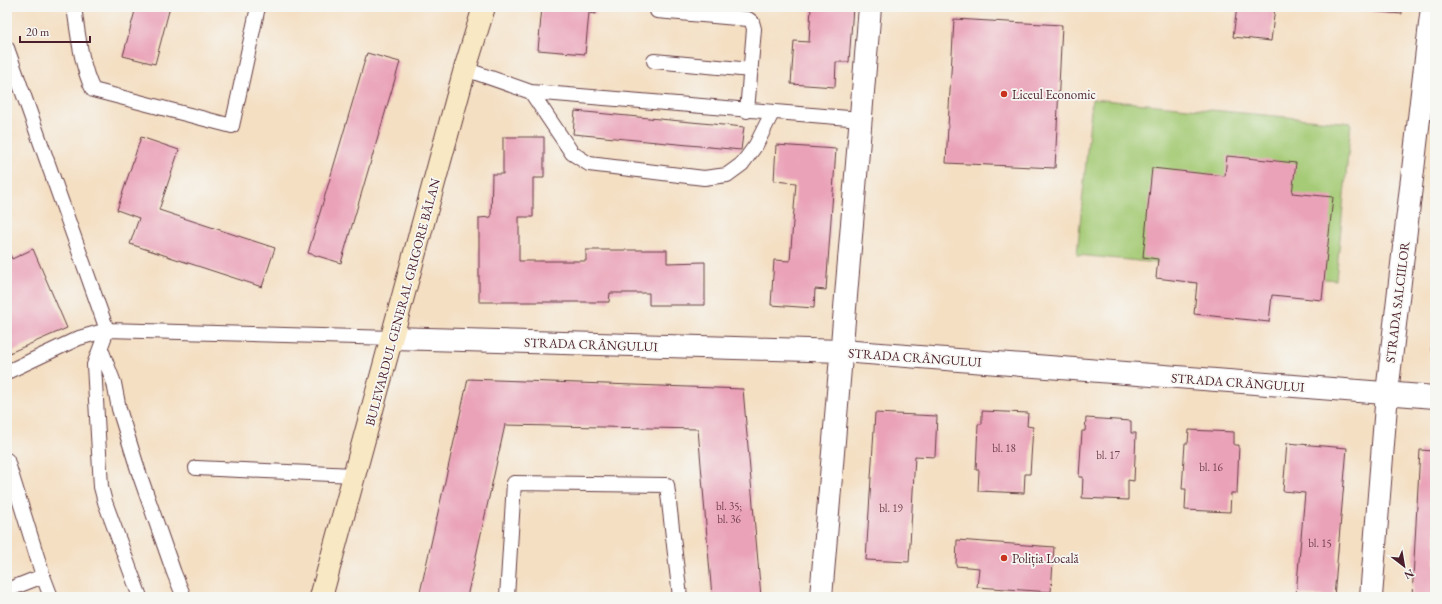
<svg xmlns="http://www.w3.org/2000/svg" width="1442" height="604" font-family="'EB Garamond',serif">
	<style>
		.green { fill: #a5cb76; stroke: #787550 }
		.building { fill: #eaa2b8 }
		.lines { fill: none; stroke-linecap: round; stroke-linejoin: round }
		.lane-casing { stroke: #643c42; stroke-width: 16 }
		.street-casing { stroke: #643c42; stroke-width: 24 }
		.secondary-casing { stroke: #643c42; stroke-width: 24 }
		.lane { stroke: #fff; stroke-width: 14 }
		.street { stroke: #fff; stroke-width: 22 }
		.secondary { stroke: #f8e8c3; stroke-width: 22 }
		.poi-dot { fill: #c8321e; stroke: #f6f6f2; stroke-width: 1.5 }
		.labels { text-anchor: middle; stroke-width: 3.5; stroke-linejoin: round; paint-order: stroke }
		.number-label { font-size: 11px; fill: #72404e }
		.poi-label { font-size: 13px; fill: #4a1f2b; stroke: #f6f6f2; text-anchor: start }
		.street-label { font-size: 13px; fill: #4a1f2b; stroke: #f6f6f2 }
	</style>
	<rect width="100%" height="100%" fill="#f6f6f2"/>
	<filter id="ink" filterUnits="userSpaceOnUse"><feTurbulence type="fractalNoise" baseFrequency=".025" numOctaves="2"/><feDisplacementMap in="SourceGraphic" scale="8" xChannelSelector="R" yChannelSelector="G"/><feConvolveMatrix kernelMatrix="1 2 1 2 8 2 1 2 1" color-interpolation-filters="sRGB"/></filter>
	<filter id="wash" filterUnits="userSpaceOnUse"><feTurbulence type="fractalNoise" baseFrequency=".012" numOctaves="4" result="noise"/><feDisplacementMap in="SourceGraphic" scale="16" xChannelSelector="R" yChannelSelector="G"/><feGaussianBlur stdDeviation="0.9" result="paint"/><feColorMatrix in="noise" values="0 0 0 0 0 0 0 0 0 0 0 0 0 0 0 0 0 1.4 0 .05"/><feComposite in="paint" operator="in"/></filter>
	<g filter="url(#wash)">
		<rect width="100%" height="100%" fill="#f4dfc3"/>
		<!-- green -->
		<path class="green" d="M 1092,99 L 1351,123 L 1336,280 L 1077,255 Z"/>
		<g id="blocks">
			<!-- building -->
			<path class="building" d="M 136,7 L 170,7 L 155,64 L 123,56 Z
				M 542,7 L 596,7 L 596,14 L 589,13 L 585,54 L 538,50 Z
				M 811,7 L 853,7 L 849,62 L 836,62 L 835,87 L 791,84 L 794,41 L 809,42 Z
				M 1237,7 L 1275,7 L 1271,41 L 1233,37 Z
				M 1335,7 L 1402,7 L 1402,14 L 1335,8 Z
				M 954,19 L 1062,25 L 1055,168 L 946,163 Z
				M 367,53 L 400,62 L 341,263 L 308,253 Z
				M 575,111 L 744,127 L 741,150 L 573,134 Z
				M 141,137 L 179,150 L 159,210 L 275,248 L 262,287 L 130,244 L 139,218 L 117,210 Z
				M 503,137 L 544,137 L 544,178 L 533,178 L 533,217 L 519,217 L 519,261 L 586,261 L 586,250 L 667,250 L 667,263 L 705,262 L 705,305 L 649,305 L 649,293 L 610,293 L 609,302 L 479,302 L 479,218 L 491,217 L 492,174 L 503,174 Z
				M 776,145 L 836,149 L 826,290 L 815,289 L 814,308 L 771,305 L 774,260 L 790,261 L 796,183 L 774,181 Z
				M 1227,156 L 1296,163 L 1292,193 L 1333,197 L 1322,300 L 1272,295 L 1269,322 L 1194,314 L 1197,283 L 1156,278 L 1158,259 L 1143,257 L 1152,168 L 1225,176 Z
				M 7,247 L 12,259 L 33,249 L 67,328 L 7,354 Z
				M 1434,319 L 1435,319 L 1435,352 L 1431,351 Z
				M 468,379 L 743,389 L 761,597 L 712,597 L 698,429 L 505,425 L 467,597 L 419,597 Z
				M 982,411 L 1028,413 L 1027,426 L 1033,427 L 1030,474 L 1025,474 L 1024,493 L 978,491 L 979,470 L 976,470 L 978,424 L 982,424 Z
				M 875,413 L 937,416 L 935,457 L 915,456 L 909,562 L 866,560 Z
				M 1086,418 L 1131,421 L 1131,433 L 1136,433 L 1134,481 L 1128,480 L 1128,500 L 1082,498 L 1083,477 L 1079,477 L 1082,431 L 1085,431 Z
				M 1189,430 L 1234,432 L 1234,445 L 1239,445 L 1237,493 L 1231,493 L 1230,512 L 1185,510 L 1186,489 L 1182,489 L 1185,443 L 1188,443 Z
				M 1287,443 L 1347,448 L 1334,597 L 1296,594 L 1305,493 L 1283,491 Z
				M 1420,450 L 1435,451 L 1435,597 L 1412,597 Z
				M 957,540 L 1054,547 L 1051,592 L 977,587 L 979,568 L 956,566 Z"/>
		</g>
	</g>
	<g filter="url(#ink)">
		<use href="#blocks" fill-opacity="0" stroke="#643c42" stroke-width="1"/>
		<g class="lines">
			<defs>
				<path id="lane" d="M 74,7 C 78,33 81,66 93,90 L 232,126 L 258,7
					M 657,11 L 748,19 L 752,22 L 754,29 L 747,111
					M 7,48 L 107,330 L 94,365 L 101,487 L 105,502 L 140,597
					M 654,61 L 751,70
					M 465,69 L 531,92 L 861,119
					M 531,92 L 572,153 L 589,164 L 704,178 L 727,175 L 742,164 L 756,145 L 772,113
					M 101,349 L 114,383 L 119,409 L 139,473 L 174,573 L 184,597
					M 7,372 L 79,338 L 107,330 L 393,338
					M 7,460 L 43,576 L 51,597
					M 196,468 L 354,475
					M 7,590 L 43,576
					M 507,597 L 514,483 L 667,485 L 680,597"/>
				<path id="street" d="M 393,338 L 842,351 L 1435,397
					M 821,597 L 870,7
					M 1371,597 L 1387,393 L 1432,7"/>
				<path id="secondary" d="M 321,597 L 465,69 L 484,7"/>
			</defs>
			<!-- lane casing -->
			<use href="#lane" class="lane-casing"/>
			<!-- street casing -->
			<use href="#street" class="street-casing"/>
			<!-- secondary casing -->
			<use href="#secondary" class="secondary-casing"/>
			<!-- lane -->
			<use href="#lane" class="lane"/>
			<!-- street -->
			<use href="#street" class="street"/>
			<!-- secondary -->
			<use href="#secondary" class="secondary"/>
		</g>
	</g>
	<!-- markers -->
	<g class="poi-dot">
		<circle cx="1004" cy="94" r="4"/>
		<circle cx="1004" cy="558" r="4"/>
	</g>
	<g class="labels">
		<!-- number labels -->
		<g class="number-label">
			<text x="1004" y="452">bl. 18</text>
			<text x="1108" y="459">bl. 17</text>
			<text x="1211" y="471">bl. 16</text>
			<text x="729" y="510">bl. 35;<tspan x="729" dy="13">bl. 36</tspan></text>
			<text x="891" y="512">bl. 19</text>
			<text x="1320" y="547">bl. 15</text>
		</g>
		<!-- poi labels -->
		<g class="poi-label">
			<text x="1012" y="99">Liceul Economic</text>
			<text x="1012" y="563">Poliția Locală</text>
		</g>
		<!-- street labels -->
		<g class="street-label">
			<text transform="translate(402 302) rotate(-75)" y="5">BULEVARDUL GENERAL GRIGORE BĂLAN</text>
			<text transform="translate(1397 302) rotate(-83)" y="5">STRADA SALCIILOR</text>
			<text transform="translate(591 344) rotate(2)" y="5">STRADA CRÂNGULUI</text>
			<text transform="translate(915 357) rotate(4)" y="5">STRADA CRÂNGULUI</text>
			<text transform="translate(1238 382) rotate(4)" y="5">STRADA CRÂNGULUI</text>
		</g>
	</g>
	<!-- margin -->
	<rect width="1442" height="604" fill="none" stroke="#f6f6f2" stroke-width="24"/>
	<!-- north arrow -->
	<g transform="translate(1404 566) rotate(149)" stroke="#f6f6f2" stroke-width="3" paint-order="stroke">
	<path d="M0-3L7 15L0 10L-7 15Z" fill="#4a1f2b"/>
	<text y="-6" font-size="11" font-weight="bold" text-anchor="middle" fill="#4a1f2b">N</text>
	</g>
	<!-- scale -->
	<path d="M20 36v6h70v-6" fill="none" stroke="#4a1f2b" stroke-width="2"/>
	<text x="26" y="36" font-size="12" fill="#4a1f2b" stroke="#f6f6f2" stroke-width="3" paint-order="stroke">20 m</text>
</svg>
